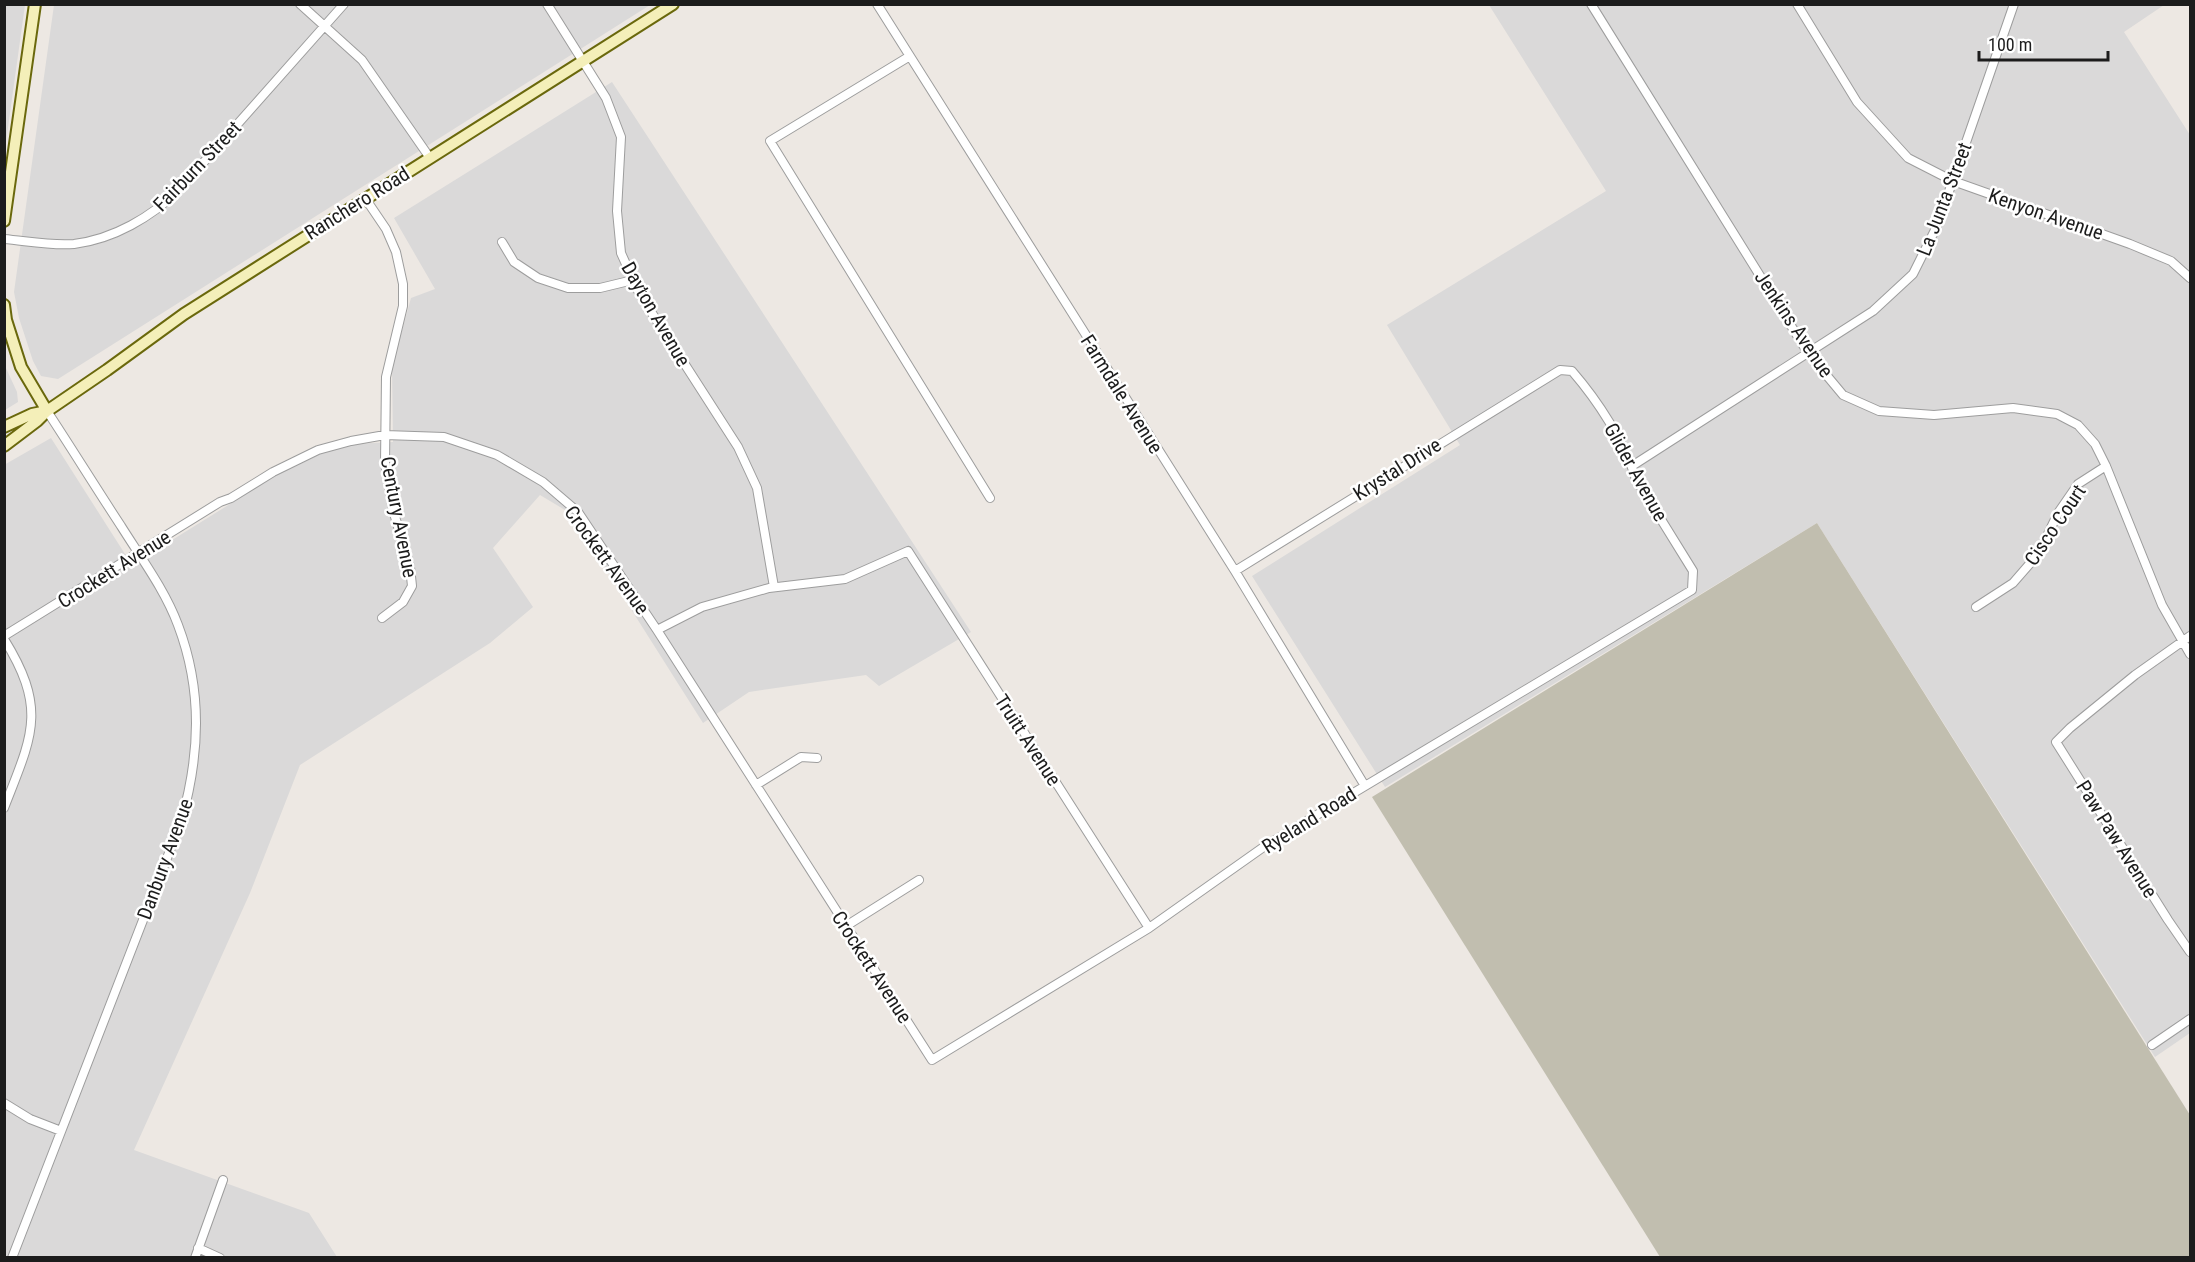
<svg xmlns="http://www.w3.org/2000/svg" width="2195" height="1262" font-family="'Roboto Condensed',sans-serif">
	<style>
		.residential { fill: #dad9d9 }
		.construction { fill: #c1beaf }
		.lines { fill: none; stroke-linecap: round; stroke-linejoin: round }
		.street-casing { stroke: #9d9d9d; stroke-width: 10 }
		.secondary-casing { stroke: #6a680c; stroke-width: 14 }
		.street { stroke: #fff; stroke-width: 8 }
		.secondary { stroke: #f4efb9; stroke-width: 10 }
		.labels { text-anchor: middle; stroke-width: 5; stroke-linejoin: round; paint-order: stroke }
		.street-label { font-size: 20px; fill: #1c1c1c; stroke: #fff }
	</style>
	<rect width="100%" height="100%" fill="#ede8e3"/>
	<!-- residential -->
	<path class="residential" d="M 5,4 L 25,5 L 5,149 L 4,5 Z
		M 54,5 L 650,5 L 58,379 L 41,376 L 33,361 L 19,318 L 14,292 Z
		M 1489,5 L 2164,5 L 2124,32 L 2190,135 L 2190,1033 L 2155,1057 L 1817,523 L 1385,787 L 1252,576 L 1460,445 L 1387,325 L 1606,191 Z
		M 612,82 L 971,632 L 879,686 L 866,675 L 749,692 L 703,723 L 598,557 L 565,510 L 540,495 L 493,548 L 533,607 L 490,643 L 300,765 L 250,893 L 134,1150 L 309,1213 L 337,1257 L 5,1257 L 4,465 L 51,438 L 132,565 L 291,466 L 327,450 L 350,444 L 393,442 L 392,366 L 411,298 L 435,289 L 394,218 Z
		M 5,366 L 17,392 L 18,402 L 5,410 Z"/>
	<!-- construction -->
	<path class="construction" d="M 1817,523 L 2190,1115 L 2190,1257 L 1660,1257 L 1372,797 Z"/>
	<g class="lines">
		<defs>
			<path id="street" d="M 300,4 L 362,60 L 430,158
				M 547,4 L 606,98 L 621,137 L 617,211 L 621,253 L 639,293 L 738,447 L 757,488 L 774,587
				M 877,4 L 1235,571 L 1365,786
				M 1591,4 L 1808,353 L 1843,395 L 1879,411 L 1934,415 L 2013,408 L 2057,414 L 2078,425 L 2095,444 L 2106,466 L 2162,605 L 2190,654
				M 1797,4 L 1857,102 L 1908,158 L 1953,181 L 2130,244 L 2171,261 L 2190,278
				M 910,56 L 770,141 L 990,498
				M 365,198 L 386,229 L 396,252 L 403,284 L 403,306 L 386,377 L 385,463 L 393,510 L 410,567 L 412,586 L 403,602 L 382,618
				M 4,239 C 27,241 51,246 74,244 C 114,239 151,217 179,190 L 344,4
				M 502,242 L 514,262 L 538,278 L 568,288 L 600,288 L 633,280
				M 1632,466 L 1873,311 L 1913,274 L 1937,226 L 2014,4
				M 1976,607 L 2013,583 L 2039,553 L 2058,513 L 2078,484 L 2106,466
				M 657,630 L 702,607 L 769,588 L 845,579 L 908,551 L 1149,928
				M 4,636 L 220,502 L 231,498 L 273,472 L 318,450 L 351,441 L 385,435 L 444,437 L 497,455 L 543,482 L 578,512 L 657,630 L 932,1060 L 1149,928 L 1265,846 L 1692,590 L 1693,571 L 1636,479 C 1624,441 1598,401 1572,371 L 1560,370 L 1235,571
				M 2190,636 L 2135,675 L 2070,728 L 2056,742 L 2168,920 L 2190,952
				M 4,639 C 48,710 32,736 4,808
				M 756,785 L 801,757 L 817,758
				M 846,926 L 919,880
				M 2152,1045 L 2190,1019
				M 4,1103 L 30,1119 L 61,1131
				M 198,1248 L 220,1258
				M 12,1258 L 181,822 C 200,755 203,691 178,625 C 165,590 141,558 121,526 C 96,488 72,449 47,411
				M 195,1258 L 223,1180"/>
			<path id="secondary" d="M 4,221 L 35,4
				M 4,305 L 6,320 L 21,367 L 47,411
				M 4,427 L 32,414 L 47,411
				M 4,446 L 37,421 L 47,411 L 107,370 L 184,314 L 673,4"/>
		</defs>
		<!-- street casing -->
		<use href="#street" class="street-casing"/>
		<!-- secondary casing -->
		<use href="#secondary" class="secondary-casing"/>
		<!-- street -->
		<use href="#street" class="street"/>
		<!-- secondary -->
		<use href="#secondary" class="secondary"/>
	</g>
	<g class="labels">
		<!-- street labels -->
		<g class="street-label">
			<text transform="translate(197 166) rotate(-46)" y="7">Fairburn Street</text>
			<text transform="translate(1944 199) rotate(-69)" y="7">La Junta Street</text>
			<text transform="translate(357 203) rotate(-32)" y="7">Ranchero Road</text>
			<text transform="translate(2046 214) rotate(19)" y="7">Kenyon Avenue</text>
			<text transform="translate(656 314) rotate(60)" y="7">Dayton Avenue</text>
			<text transform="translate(1794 324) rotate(56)" y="7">Jenkins Avenue</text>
			<text transform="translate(1122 394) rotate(58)" y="7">Farmdale Avenue</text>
			<text transform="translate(1397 469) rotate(-32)" y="7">Krystal Drive</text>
			<text transform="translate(1636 472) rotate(61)" y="7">Glider Avenue</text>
			<text transform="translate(399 517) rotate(79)" y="7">Century Avenue</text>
			<text transform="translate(2055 525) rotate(-56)" y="7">Cisco Court</text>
			<text transform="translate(607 560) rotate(54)" y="7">Crockett Avenue</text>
			<text transform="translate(114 569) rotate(-32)" y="7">Crockett Avenue</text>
			<text transform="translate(1028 740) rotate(57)" y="7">Truitt Avenue</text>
			<text transform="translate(1309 820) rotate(-32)" y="7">Ryeland Road</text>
			<text transform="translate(2117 839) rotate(58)" y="7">Paw Paw Avenue</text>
			<text transform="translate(165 859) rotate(-70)" y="7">Danbury Avenue</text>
			<text transform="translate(872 967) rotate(57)" y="7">Crockett Avenue</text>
		</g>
	</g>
	<!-- border -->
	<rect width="2195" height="1262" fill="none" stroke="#1c1c1c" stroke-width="12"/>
	<!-- scale -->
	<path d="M1979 51v9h129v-9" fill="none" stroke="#1c1c1c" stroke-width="3"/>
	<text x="1988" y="51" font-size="18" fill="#1c1c1c" stroke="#ffffff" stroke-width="4.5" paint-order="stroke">100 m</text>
</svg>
